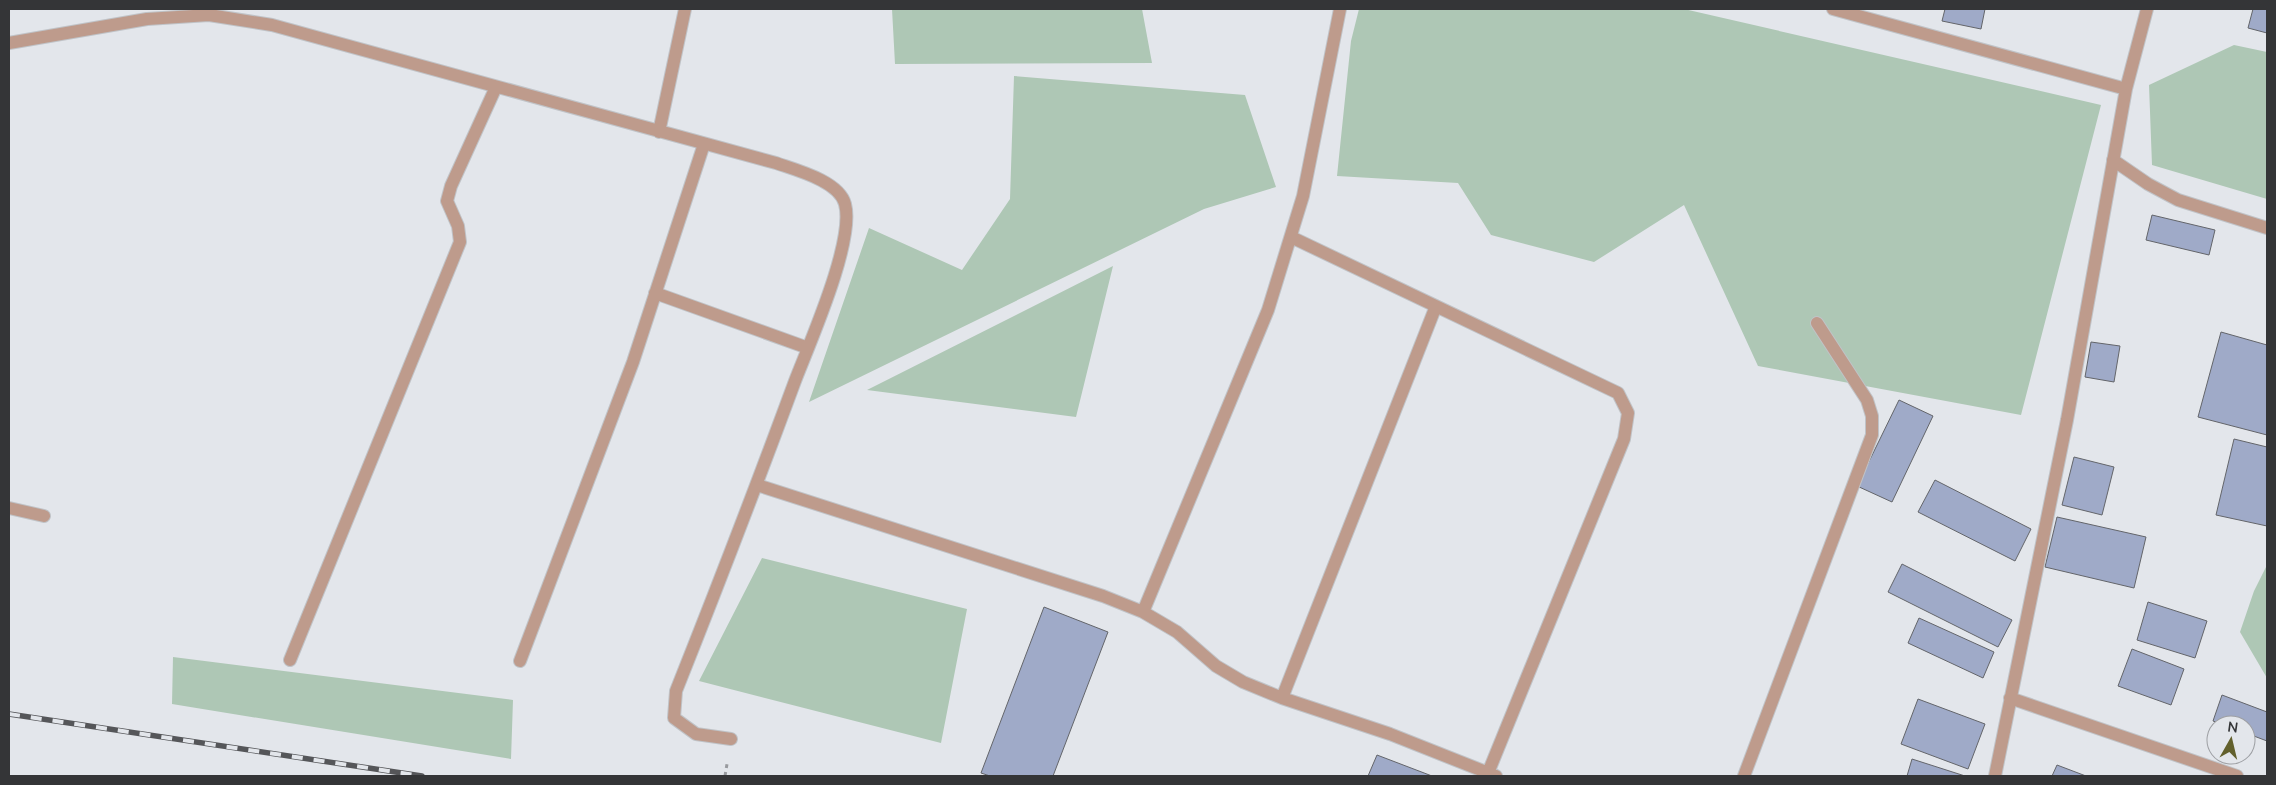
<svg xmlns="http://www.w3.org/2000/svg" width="2276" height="785" font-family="'Nunito Sans',sans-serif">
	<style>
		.green { fill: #aec7b5 }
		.building { fill: #9faac8; stroke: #63656a }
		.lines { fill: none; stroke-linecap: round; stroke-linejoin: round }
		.street-casing { stroke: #c0c3c7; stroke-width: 14 }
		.path { stroke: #989a9e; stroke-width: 3; stroke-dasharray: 4 4; stroke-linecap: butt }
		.street { stroke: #be9b8c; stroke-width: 12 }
		.rail-casing { stroke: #555659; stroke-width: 5.5 }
		.rail { stroke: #e3e6eb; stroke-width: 4; stroke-dasharray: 11; stroke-linecap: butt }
	</style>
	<rect width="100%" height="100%" fill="#e3e6eb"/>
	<!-- green -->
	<path class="green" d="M 892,9 L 1142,9 L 1152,63 L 895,64 Z
		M 1359,9 L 1684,9 L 2101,105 L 2021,415 L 1758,366 L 1684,205 L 1594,262 L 1491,235 L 1458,183 L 1337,176 L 1351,41 Z
		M 2234,45 L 2267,52 L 2267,199 L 2152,165 L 2149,85 Z
		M 1014,76 L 1245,95 L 1276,187 L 1204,209 L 809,402 L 869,228 L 962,270 L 1010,199 Z
		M 1113,266 L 1076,417 L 867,390 Z
		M 762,558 L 967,609 L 941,743 L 699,681 Z
		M 2267,565 L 2267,678 L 2240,632 L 2254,591 Z
		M 173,657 L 513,700 L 511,759 L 172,704 Z"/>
	<!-- building -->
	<path class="building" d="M 1945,9 L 1985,9 L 1981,29 L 1942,21 Z
		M 2253,9 L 2267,9 L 2267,33 L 2248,28 Z
		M 2152,215 L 2215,230 L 2209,255 L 2146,240 Z
		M 2221,332 L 2267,345 L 2267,435 L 2198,417 Z
		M 2091,342 L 2120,346 L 2114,382 L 2085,377 Z
		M 1899,400 L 1933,416 L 1892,502 L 1857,486 Z
		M 2234,439 L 2267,447 L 2267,526 L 2216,515 Z
		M 2074,457 L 2114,467 L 2102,515 L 2062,505 Z
		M 1935,480 L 2031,529 L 2015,561 L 1918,512 Z
		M 2057,517 L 2146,537 L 2134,588 L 2045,567 Z
		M 1902,564 L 2012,620 L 1998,647 L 1888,592 Z
		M 2148,602 L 2207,621 L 2195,658 L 2137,640 Z
		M 1044,607 L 1108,632 L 1053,776 L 990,776 L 981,773 Z
		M 1919,618 L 1994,652 L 1983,678 L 1908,643 Z
		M 2132,649 L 2184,669 L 2171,705 L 2118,686 Z
		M 2222,695 L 2267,712 L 2267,741 L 2246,733 L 2246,725 L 2225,725 L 2213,721 Z
		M 1918,699 L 1985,724 L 1968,769 L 1901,744 Z
		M 1377,755 L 1432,776 L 1368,776 Z
		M 1912,759 L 1965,776 L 1907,776 Z
		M 2057,765 L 2086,776 L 2052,776 Z"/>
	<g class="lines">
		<defs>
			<path id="street" d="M 1833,9 L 2126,89
				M 9,43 L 147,19 L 209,15 L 272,25 L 776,163 C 796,170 839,181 845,204 C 855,241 810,342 795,381 C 757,484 717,588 676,691 L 674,718 L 696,734 L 731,739
				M 659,132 L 685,9
				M 2113,160 L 2148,184 L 2178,200 L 2267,228
				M 1291,237 L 1618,393 L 1628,413 L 1624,439 L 1488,773
				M 655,293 L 808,348
				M 757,485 L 1103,596 L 1143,612 L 1177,632 L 1216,666 L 1243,682 L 1282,698 L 1390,734 L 1496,776
				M 9,508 L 44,516
				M 1143,612 L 1268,310 L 1303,196 L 1340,9
				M 290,660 L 460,242 L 458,226 L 447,201 L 451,186 L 496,87
				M 520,661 L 633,362 L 704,144
				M 1282,698 L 1436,306
				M 2010,698 L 2237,776
				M 1744,776 L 1872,435 L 1872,416 L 1867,400 L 1817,323
				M 1995,776 L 2067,420 L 2126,89 L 2147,9"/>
		</defs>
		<!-- street casing -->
		<use href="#street" class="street-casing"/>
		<!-- path -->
		<path class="path" d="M 725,776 L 727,764"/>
		<!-- street -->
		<use href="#street" class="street"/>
		<defs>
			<path id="rail" d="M 9,714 L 422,776"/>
		</defs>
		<!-- rail casing -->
		<use href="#rail" class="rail-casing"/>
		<!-- rail -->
		<use href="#rail" class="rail"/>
	</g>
	<!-- border -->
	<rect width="2276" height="785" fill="none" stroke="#343537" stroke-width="20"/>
	<!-- north arrow -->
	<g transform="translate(2231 740) rotate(8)"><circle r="24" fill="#e3e6eb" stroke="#9d9fa3"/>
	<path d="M0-4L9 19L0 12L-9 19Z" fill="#62602c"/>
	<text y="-8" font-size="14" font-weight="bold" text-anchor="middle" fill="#343537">N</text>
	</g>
</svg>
